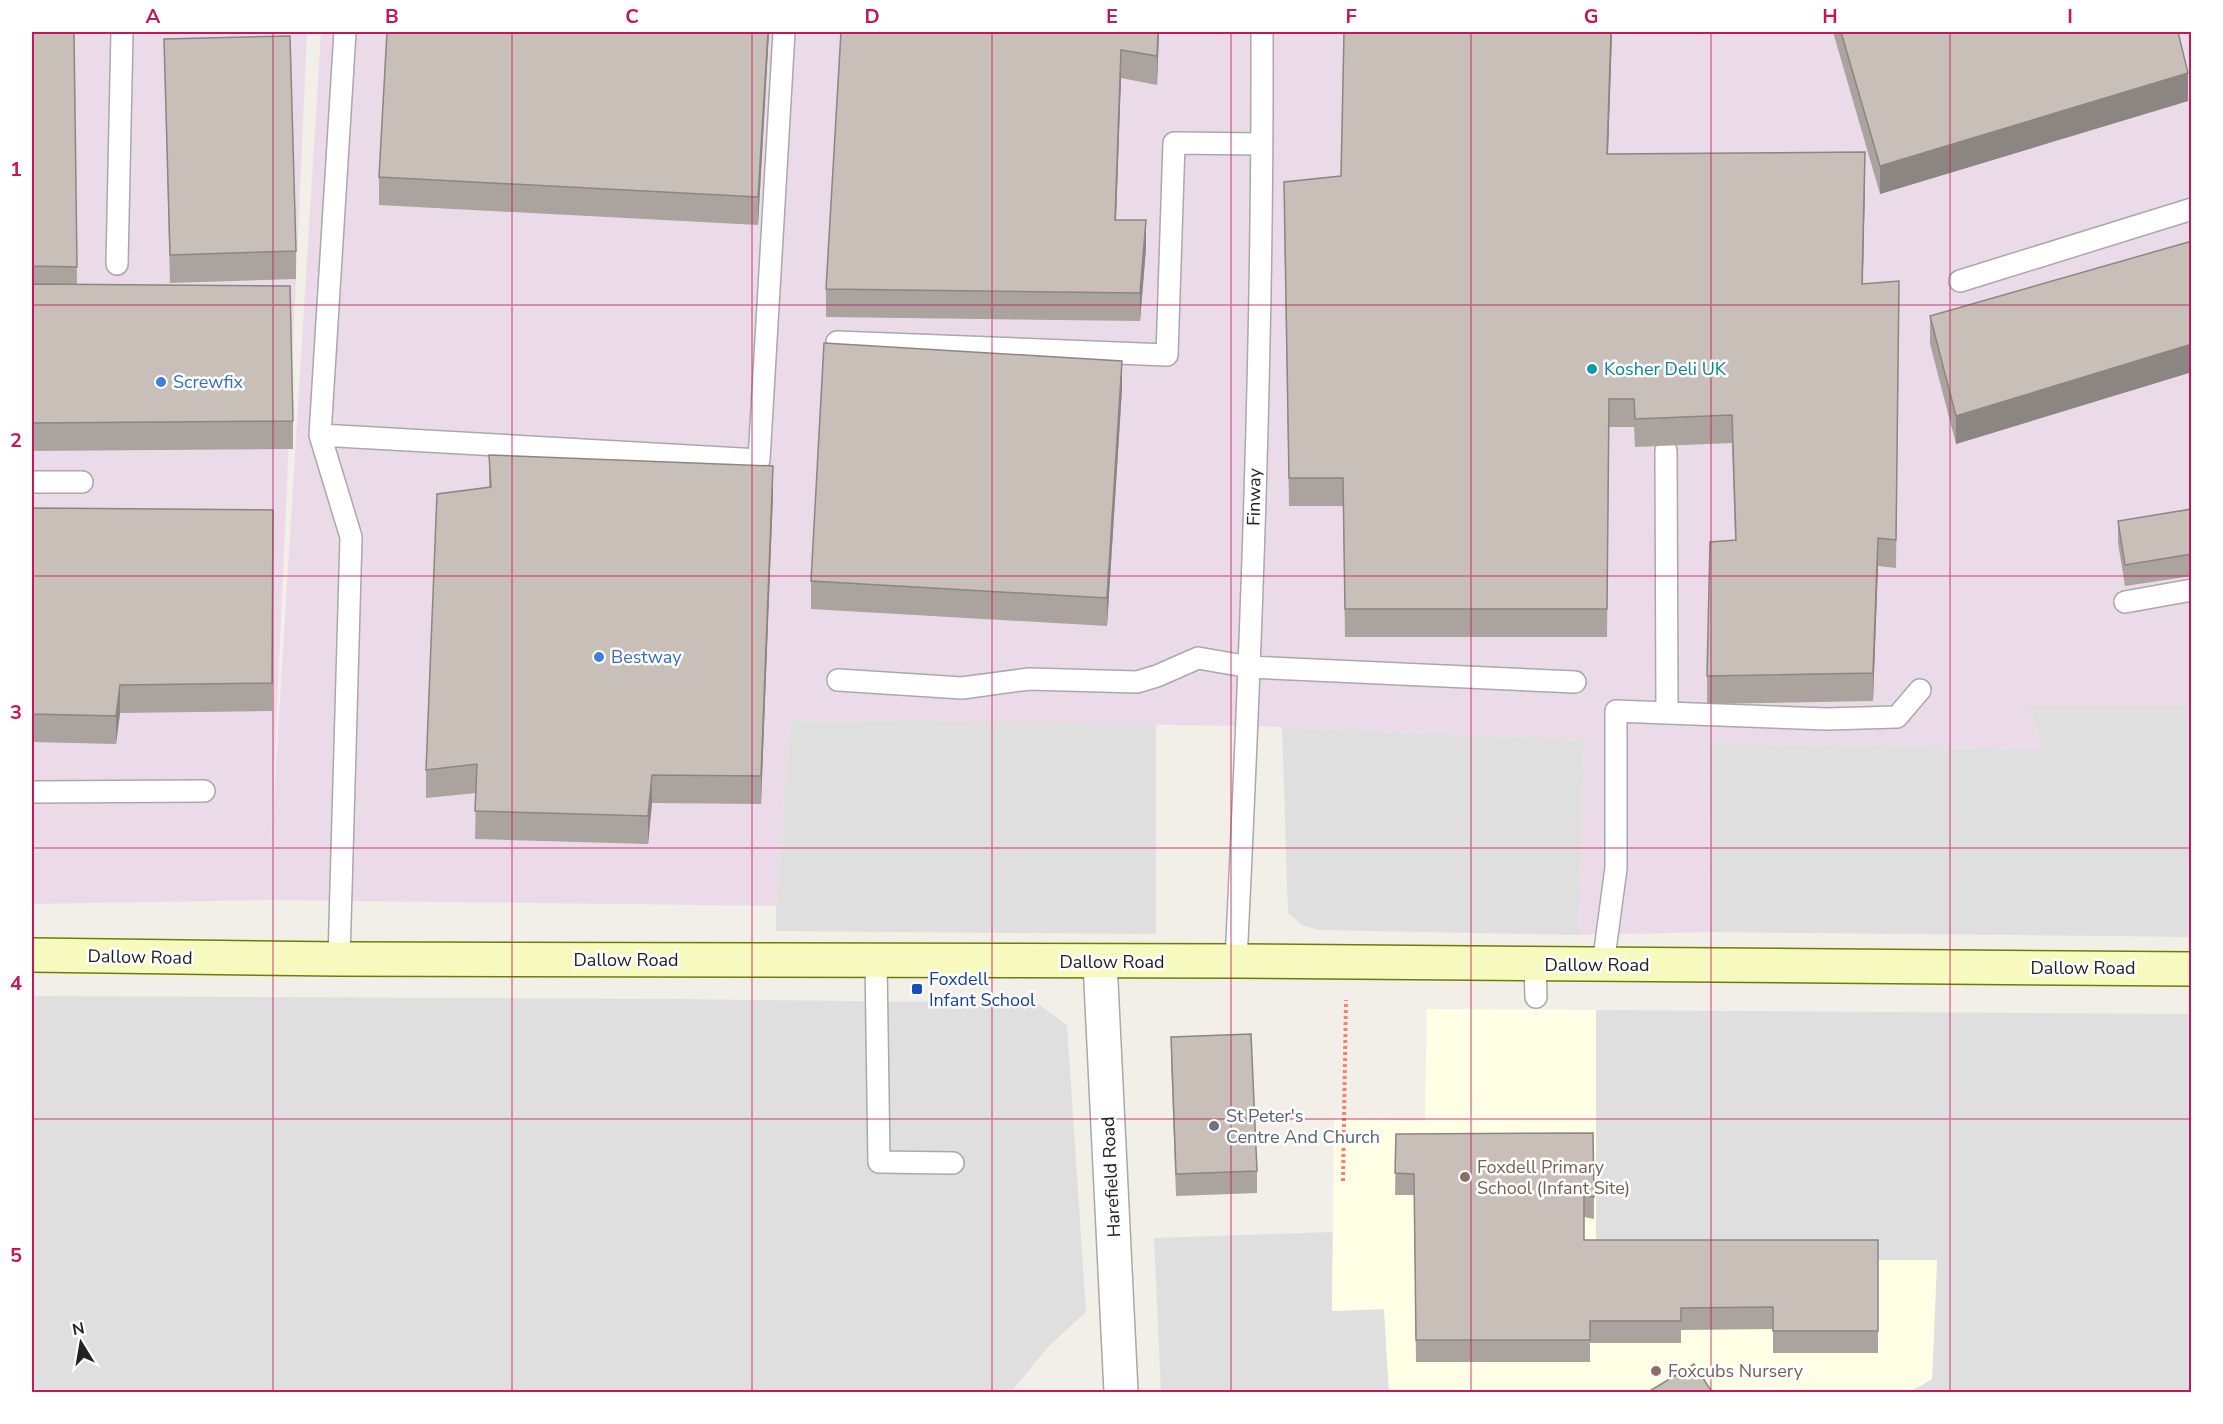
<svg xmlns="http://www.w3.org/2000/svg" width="2223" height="1424" font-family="'Nunito Sans',sans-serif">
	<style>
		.residential { fill: #e0dfdf }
		.industrial { fill: #ebdbe8 }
		.education { fill: #ffffe5 }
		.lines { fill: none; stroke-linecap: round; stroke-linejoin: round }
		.lane-casing { stroke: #a9a9a9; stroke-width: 24 }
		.street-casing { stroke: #a9a9a9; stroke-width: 36 }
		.secondary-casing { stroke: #707d05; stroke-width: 36 }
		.path { stroke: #fa8072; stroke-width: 4; stroke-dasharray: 3 3; stroke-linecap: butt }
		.lane { stroke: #fff; stroke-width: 21 }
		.street { stroke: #fff; stroke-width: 33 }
		.secondary { stroke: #f7fabf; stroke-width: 33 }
		.wall { fill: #aba49e }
		.shaded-wall { fill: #8b8681 }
		.building { fill: #c7bfb8; stroke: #8b8681; stroke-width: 1.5 }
		.grid { fill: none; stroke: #c2185b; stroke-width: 1.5; stroke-opacity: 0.55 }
		.culture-dot { fill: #0f9aa8; stroke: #fff; stroke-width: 2 }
		.shop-dot { fill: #3f7fe0; stroke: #fff; stroke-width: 2 }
		.transit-dot { fill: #1a4fb4; stroke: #fff; stroke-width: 2 }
		.worship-dot { fill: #6b7280; stroke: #fff; stroke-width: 2 }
		.education-dot { fill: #8d6e63; stroke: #fff; stroke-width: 2 }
		.labels { text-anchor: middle; stroke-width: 5; stroke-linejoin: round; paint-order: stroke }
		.culture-label { font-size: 18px; fill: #0d838f; stroke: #fff; text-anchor: start }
		.shop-label { font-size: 18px; fill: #366cbe; stroke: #fff; text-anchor: start }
		.street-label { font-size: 18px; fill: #222; stroke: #fff }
		.transit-label { font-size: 18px; fill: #164399; stroke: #fff; text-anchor: start }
		.worship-label { font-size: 18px; fill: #5b616d; stroke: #fff; text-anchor: start }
		.education-label { font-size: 18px; fill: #785e54; stroke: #fff; text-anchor: start }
		.neatline { fill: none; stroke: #c2185b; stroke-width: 2 }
		.grid-label { font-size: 20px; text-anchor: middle; font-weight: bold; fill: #c2185b }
	</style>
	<rect width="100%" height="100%" fill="#f2efe9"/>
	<!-- residential -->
	<path class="residential" d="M 2029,706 L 2191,706 L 2191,937 L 1711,932 L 1708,743 L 2042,749 Z
		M 790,720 L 1156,724 L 1156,934 L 776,931 L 776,906 Z
		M 1282,727 L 1584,740 L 1579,935 L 1318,930 L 1302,925 L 1288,913 Z
		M 32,996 L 672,999 L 1037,1003 L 1067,1025 L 1086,1312 L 1048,1347 L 1011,1392 L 32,1392 Z
		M 1596,1010 L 2191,1014 L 2191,1392 L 1910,1392 L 1932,1379 L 1937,1260 L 1596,1260 Z
		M 1333,1232 L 1332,1311 L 1384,1309 L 1389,1392 L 1161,1392 L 1154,1238 Z"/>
	<!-- industrial -->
	<path class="industrial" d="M 32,32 L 307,32 L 271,845 L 321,32 L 2191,32 L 2191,706 L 2029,706 L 2042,749 L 1708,743 L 1711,932 L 1579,935 L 1584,740 L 1259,726 L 790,720 L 776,906 L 268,900 L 32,904 Z"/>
	<!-- education -->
	<path class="education" d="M 1427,1009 L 1596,1010 L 1596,1260 L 1937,1260 L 1932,1379 L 1910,1392 L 1389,1392 L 1384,1309 L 1332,1311 L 1334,1118 L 1425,1121 Z"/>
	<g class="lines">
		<defs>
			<path id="lane" d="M 117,264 L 122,32
				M 1960,281 L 2192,209
				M 837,342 L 1167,355 L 1174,143 L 1262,144
				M 320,435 L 759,460 L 784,32
				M 32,482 L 82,482
				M 2125,602 L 2192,590
				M 838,680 L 962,688 L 1029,679 L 1137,682 L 1157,676 L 1198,658 L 1250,667 L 1575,682
				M 1667,713 L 1827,719 L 1897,717 L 1920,690
				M 32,792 L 204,791
				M 339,959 L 351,537 L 320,435 L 345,32
				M 876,961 L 879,1162 L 953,1163
				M 1236,961 C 1251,652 1263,342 1262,32
				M 1535,964 L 1536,997
				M 1603,965 L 1616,868 L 1616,711 L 1667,713 L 1666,451"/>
			<path id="street" d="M 1100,962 L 1121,1392"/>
			<path id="secondary" d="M 32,955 L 339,959 L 1236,961 L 2192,969"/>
		</defs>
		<!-- lane casing -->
		<use href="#lane" class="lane-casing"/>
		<!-- street casing -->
		<use href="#street" class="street-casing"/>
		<!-- secondary casing -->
		<use href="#secondary" class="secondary-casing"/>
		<!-- path -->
		<path class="path" d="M 1343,1181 L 1346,1000"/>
		<!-- lane -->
		<use href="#lane" class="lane"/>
		<!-- street -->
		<use href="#street" class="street"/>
		<!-- secondary -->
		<use href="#secondary" class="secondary"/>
	</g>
	<!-- wall -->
	<path class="wall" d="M 32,32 L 74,32 L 77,284 L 293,421 L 293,449 L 32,451 Z
		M 387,32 L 769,32 L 758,225 L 379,205 L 379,177 Z
		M 841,32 L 1159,32 L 1157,85 L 1121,78 L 1116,220 L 1146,248 L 1140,321 L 826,317 L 826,289 Z
		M 1612,32 L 1608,154 L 1865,180 L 1863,284 L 1899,309 L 1896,568 L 1878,566 L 1873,701 L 1707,704 L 1707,676 L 1735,540 L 1732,443 L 1635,447 L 1634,427 L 1609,427 L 1607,637 L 1345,637 L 1343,506 L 1289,506 L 1284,210 L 1341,176 Z
		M 1833,32 L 2178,32 L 2188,101 L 1880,194 Z
		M 164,39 L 296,251 L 296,279 L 170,283 Z
		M 2192,241 L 2192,372 L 1956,444 L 1930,344 L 1930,316 Z
		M 1122,389 L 1107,626 L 811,609 L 811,581 Z
		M 489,455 L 773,494 L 761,804 L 652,803 L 648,844 L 475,839 L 476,793 L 426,798 L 426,770 L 489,487 Z
		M 32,508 L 273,510 L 272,711 L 120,713 L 116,744 L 32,742 Z
		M 2192,509 L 2192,576 L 2125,586 L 2118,543 L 2118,521 Z
		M 1171,1037 L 1257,1171 L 1257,1193 L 1176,1196 L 1171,1058 Z
		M 1396,1134 L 1594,1197 L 1594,1219 L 1584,1217 L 1584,1240 L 1878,1240 L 1878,1353 L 1773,1353 L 1773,1329 L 1681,1330 L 1681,1343 L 1590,1343 L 1590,1362 L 1416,1362 L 1414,1195 L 1395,1195 Z"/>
	<!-- shaded-wall -->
	<path class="shaded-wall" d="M 768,32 L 769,32 L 758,225 L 758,197 Z
		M 1158,32 L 1159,32 L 1157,85 L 1157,56 Z
		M 1611,32 L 1612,32 L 1612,35 L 1607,182 L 1607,154 Z
		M 1121,50 L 1121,78 L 1115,248 L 1115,220 Z
		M 2188,73 L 2188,101 L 1880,194 L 1880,166 Z
		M 1865,152 L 1865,180 L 1862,312 L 1862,284 Z
		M 1146,220 L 1146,248 L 1140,321 L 1140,293 Z
		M 2192,344 L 2192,372 L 1956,444 L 1956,416 Z
		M 1122,361 L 1122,389 L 1107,626 L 1107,598 Z
		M 773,466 L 773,494 L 761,804 L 761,776 Z
		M 1878,538 L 1878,566 L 1873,701 L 1873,673 Z
		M 120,685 L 120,713 L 116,744 L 116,716 Z
		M 652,775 L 652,803 L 648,844 L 648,816 Z"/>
	<!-- building -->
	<path class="building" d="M 32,32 L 74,32 L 77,267 L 32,266 Z
		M 387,32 L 768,32 L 758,197 L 379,177 Z
		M 841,32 L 1158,32 L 1157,56 L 1121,50 L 1115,220 L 1146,220 L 1140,293 L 826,289 Z
		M 1344,32 L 1611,32 L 1607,154 L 1865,152 L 1862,284 L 1899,281 L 1896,540 L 1878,538 L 1873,673 L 1707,676 L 1710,542 L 1736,540 L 1732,415 L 1635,419 L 1634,399 L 1609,399 L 1607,609 L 1345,609 L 1343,478 L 1289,478 L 1284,182 L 1341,176 Z
		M 1841,32 L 2178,32 L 2188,73 L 1880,166 Z
		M 290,36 L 296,251 L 170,255 L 164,39 Z
		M 2192,241 L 2192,344 L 1956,416 L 1930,316 Z
		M 32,284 L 290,286 L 293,421 L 32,423 Z
		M 824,343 L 1122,361 L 1107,598 L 811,581 Z
		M 489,455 L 773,466 L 761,776 L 652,775 L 648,816 L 475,811 L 477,764 L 426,770 L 437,494 L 491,487 Z
		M 32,508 L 273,510 L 272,683 L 120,685 L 116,716 L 32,714 Z
		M 2192,509 L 2192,554 L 2125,565 L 2118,521 Z
		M 1251,1034 L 1257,1171 L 1176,1174 L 1171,1037 Z
		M 1593,1133 L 1594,1197 L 1584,1195 L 1584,1240 L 1878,1240 L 1878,1331 L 1773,1331 L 1773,1307 L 1681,1308 L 1681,1321 L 1590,1321 L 1590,1340 L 1416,1340 L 1414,1174 L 1395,1173 L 1396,1134 Z
		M 1694,1364 L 1712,1392 L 1648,1392 Z"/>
	<!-- grid -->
	<path class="grid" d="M 273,32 L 273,1392M 512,32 L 512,1392M 752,32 L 752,1392M 992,32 L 992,1392M 1231,32 L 1231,1392M 1471,32 L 1471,1392M 1711,32 L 1711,1392M 1950,32 L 1950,1392M 32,305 L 2192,305M 32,576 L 2192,576M 32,848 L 2192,848M 32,1119 L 2192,1119"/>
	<!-- markers -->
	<circle class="culture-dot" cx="1592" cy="369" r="6"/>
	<g class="shop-dot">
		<circle cx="161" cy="382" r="6"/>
		<circle cx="599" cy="657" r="6"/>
	</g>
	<rect class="transit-dot" x="911" y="983" width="12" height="12" rx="3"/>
	<circle class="worship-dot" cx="1214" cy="1126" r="6"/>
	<g class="education-dot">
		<circle cx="1465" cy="1177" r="6"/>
		<circle cx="1656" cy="1371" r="6"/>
	</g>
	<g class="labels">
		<!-- culture labels -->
		<g class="culture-label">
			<text x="1604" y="375">Kosher Deli UK</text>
		</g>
		<!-- shop labels -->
		<g class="shop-label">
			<text x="173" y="388">Screwfix</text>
			<text x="611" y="663">Bestway</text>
		</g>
		<!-- street labels -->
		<g class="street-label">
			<text transform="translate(1254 497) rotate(-89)" y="6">Finway</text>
			<text transform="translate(140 957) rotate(1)" y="6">Dallow Road</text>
			<text x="626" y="966">Dallow Road</text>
			<text x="1112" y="968">Dallow Road</text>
			<text x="1597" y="971">Dallow Road</text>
			<text x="2083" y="974">Dallow Road</text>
			<text transform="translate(1111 1177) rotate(-93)" y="6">Harefield Road</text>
		</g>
		<!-- transit labels -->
		<g class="transit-label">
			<text x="929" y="985">Foxdell<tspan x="929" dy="21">Infant School</tspan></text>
		</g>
		<!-- worship labels -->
		<g class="worship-label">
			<text x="1226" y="1122">St Peter's<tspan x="1226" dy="21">Centre And Church</tspan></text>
		</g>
		<!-- education labels -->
		<g class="education-label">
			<text x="1477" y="1173">Foxdell Primary<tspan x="1477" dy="21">School (Infant Site)</tspan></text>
			<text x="1668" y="1377">Foxcubs Nursery</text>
		</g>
	</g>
	<!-- border -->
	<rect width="2223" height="1424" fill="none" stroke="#ffffff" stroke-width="66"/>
	<!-- north arrow -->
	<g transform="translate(81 1343) rotate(349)" stroke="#ffffff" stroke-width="4.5" paint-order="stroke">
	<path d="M0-4.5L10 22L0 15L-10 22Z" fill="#222222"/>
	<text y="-9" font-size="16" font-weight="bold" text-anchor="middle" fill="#222222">N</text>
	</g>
	<rect x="33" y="33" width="2157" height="1358" class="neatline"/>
	<g class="grid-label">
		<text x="153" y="23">A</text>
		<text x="392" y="23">B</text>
		<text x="632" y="23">C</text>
		<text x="872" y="23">D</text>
		<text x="1112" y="23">E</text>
		<text x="1351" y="23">F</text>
		<text x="1591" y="23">G</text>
		<text x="1830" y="23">H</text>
		<text x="2070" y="23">I</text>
		<text x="16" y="176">1</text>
		<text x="16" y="447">2</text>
		<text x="16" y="719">3</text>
		<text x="16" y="990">4</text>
		<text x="16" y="1262">5</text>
	</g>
</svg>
